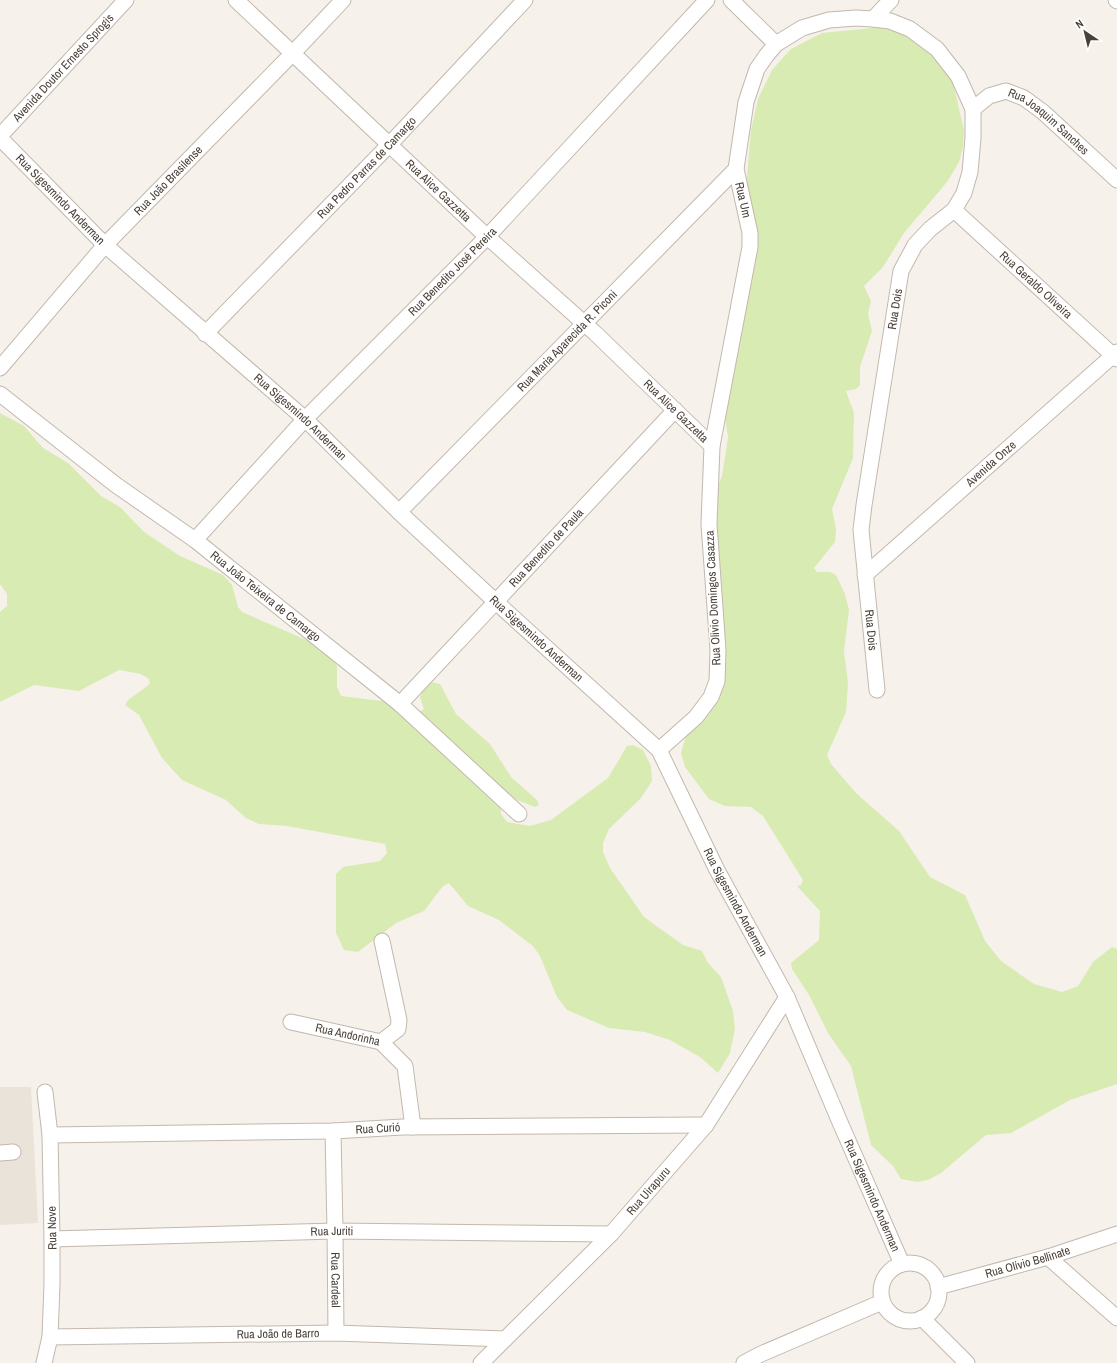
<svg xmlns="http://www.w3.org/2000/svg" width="1117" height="1363" font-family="'Archivo Narrow',sans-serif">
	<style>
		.residential { fill: #eae3d9 }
		.green { fill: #d8ebb3 }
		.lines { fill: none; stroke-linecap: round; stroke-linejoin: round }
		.street-casing { stroke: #c2b8ad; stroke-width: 17 }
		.street { stroke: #fff; stroke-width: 15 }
		.labels { text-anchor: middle; stroke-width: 3; stroke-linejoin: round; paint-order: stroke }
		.street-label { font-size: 12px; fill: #4b4138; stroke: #fff }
	</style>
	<rect width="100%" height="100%" fill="#f6f1eb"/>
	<!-- residential -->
	<path class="residential" d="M 0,1087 L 31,1087 L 38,1223 L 0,1225 Z"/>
	<!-- green -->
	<path class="green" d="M 892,26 L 910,31 L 941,60 L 954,86 L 964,131 L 963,147 L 959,162 L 947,182 L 904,233 L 883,267 L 864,286 L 871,301 L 868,314 L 872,331 L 860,367 L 860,385 L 856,389 L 846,391 L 854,413 L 853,458 L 832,509 L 836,529 L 835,542 L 814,568 L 817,572 L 830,572 L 836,575 L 845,594 L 849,610 L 844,651 L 848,683 L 846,712 L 827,755 L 831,764 L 856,793 L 899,831 L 930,877 L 965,895 L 985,941 L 1001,961 L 1034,984 L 1062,992 L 1078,986 L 1093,962 L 1112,947 L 1117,949 L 1117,1084 L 1070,1100 L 1011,1133 L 986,1135 L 941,1173 L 928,1180 L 917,1182 L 901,1179 L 893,1166 L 871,1145 L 851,1066 L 828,1033 L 809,995 L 792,969 L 791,963 L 819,940 L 820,911 L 797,886 L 801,885 L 803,880 L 763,816 L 751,807 L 725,806 L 709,799 L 685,767 L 681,753 L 686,735 L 711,708 L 713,543 L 717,519 L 711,502 L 722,476 L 728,437 L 719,382 L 750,282 L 746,188 L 751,130 L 758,99 L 772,70 L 791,49 L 822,33 Z
		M 0,413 L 24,426 L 43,448 L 68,463 L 101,496 L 120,507 L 144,532 L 180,556 L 223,575 L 232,585 L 238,607 L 242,612 L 327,649 L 337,666 L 337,687 L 341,696 L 390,702 L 418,713 L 424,709 L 420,697 L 425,686 L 431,682 L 440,684 L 456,714 L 490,744 L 511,777 L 537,800 L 539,805 L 535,807 L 507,796 L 501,797 L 501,814 L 507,822 L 530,826 L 551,820 L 608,778 L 627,746 L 633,745 L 643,750 L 651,766 L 652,781 L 641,798 L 609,829 L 603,843 L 603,852 L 610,868 L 644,917 L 683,945 L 702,951 L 708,963 L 721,977 L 733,1011 L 735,1029 L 730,1053 L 718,1073 L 700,1057 L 670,1040 L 645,1032 L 609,1028 L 567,1010 L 557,997 L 540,956 L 533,946 L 499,920 L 468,906 L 449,883 L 443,886 L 424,911 L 396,923 L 358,952 L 344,950 L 336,933 L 336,874 L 343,867 L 380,861 L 387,853 L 385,844 L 287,826 L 259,824 L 246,818 L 226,800 L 182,780 L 162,758 L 139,715 L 125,705 L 128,700 L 150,684 L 149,679 L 141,674 L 119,670 L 79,691 L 34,685 L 0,702 L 0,612 L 7,606 L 7,594 L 0,584 Z"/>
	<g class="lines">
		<defs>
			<g id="street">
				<path id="s1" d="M 236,0 L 483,233 L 595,333 L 712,446"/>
				<path d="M 731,0 L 776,44"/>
				<path d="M 1116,0 L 1117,1"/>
				<path d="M 873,19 L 891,0"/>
				<path id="s2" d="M 973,109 L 989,96 L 1006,91 L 1024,98 L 1043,112 L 1117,180"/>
				<path id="s3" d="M 0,136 L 126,0"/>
				<path id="s4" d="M 0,138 L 105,245 L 305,419 L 399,512 L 496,602 L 659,750 L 717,870 L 787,997 L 839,1120 L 902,1264"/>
				<path id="s5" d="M 954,210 L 1117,359"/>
				<path id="s6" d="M 205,334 L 390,144 L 525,0"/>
				<path id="s7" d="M 0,368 L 105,245 L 292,54 L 343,0"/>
				<path id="s8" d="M 0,394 L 116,485 L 195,540 L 400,704 L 519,814"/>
				<path id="s9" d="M 399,512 L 736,169"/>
				<path id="s10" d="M 195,540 L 305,419 L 487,237 L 707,0"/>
				<path id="s11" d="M 865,575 L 1117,352"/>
				<path id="s12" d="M 400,704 L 675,410"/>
				<path id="s13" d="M 659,750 L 696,717 L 711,697 L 717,681 L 718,650 L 709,524 L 712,446 L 750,247 L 750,233 L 736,169 L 746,102 L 757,69 L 766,56 L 776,44 L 802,28 L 829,20 L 856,18 L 873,19 L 890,21 L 910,29 L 937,49 L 958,76 L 973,109 L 973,138 L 970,172 L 964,193 L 954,210 L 930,229 L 915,245 L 901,271 L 864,505 L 861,530 L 877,690"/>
				<path id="s14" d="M 291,1022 L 381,1042 L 405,1066 L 413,1127"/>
				<path d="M 381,1042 L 398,1029 L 399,1020 L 382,941"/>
				<path id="s15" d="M 333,1131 L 335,1231 L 336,1333"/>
				<path id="s16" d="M 50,1135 L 333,1131 L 403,1127 L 706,1125"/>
				<path d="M 0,1153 L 13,1152"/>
				<path id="s17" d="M 52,1239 L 335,1231 L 611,1234"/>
				<path d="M 1048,1257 L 1117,1318"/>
				<circle cx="910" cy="1292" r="29"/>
				<path id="s18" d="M 938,1287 L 1048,1257 L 1117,1234"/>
				<path d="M 922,1318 L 967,1363"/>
				<path id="s19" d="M 50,1337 L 336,1333 L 505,1339"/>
				<path d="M 44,1363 L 50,1337 L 52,1284 L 52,1239 L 50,1135 L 45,1092"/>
				<path id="s20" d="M 481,1363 L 611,1234 L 706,1125 L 787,997"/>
				<path d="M 744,1363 L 761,1354 L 882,1302"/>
			</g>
		</defs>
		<!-- street casing -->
		<use href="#street" class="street-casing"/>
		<!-- street -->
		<use href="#street" class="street"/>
	</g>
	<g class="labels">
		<!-- street labels -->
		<g class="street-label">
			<text dy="4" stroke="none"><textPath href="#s3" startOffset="93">Avenida Doutor Ernesto Sprogis</textPath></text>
			<text dy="4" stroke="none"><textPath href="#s2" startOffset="91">Rua Joaquim Sanches</textPath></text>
			<text dy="4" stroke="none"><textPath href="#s6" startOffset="232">Rua Pedro Parras de Camargo</textPath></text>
			<text dy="4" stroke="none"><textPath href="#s7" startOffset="252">Rua João Brasilense</textPath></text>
			<text dy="4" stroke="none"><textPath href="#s1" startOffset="278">Rua Alice Gazzetta</textPath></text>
			<text dy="4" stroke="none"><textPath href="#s4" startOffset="86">Rua Sigesmindo Anderman</textPath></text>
			<text transform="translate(743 200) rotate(77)" y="4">Rua Um</text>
			<text dy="4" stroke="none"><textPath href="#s10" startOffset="372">Rua Benedito José Pereira</textPath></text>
			<text dy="4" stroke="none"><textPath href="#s5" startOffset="111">Rua Geraldo Oliveira</textPath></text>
			<text transform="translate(895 309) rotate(-81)" y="4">Rua Dois</text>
			<text dy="4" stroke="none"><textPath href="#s9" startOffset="240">Rua Maria Aparecida R. Piconi</textPath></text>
			<text dy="4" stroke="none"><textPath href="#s1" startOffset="602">Rua Alice Gazzetta</textPath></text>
			<text dy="4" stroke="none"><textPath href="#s4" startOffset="410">Rua Sigesmindo Anderman</textPath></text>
			<text dy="4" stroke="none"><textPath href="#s11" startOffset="168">Avenida Onze</textPath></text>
			<text dy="4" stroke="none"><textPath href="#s12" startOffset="214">Rua Benedito de Paula</textPath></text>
			<text dy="4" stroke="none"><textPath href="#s8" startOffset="334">Rua João Teixeira de Camargo</textPath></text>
			<text transform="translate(713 598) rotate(-93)" y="4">Rua Olivio Domingos Casazza</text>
			<text dy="4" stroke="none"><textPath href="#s13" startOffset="1538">Rua Dois</textPath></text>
			<text dy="4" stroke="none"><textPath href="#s4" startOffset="734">Rua Sigesmindo Anderman</textPath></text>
			<text dy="4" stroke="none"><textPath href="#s4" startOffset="1070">Rua Sigesmindo Anderman</textPath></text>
			<text dy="4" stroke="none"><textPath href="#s14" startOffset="58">Rua Andorinha</textPath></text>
			<text dy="4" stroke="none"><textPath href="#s16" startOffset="328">Rua Curió</textPath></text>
			<text dy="4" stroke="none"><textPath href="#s20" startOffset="240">Rua Uirapuru</textPath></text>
			<text dy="4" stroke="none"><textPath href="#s4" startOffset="1394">Rua Sigesmindo Anderman</textPath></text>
			<text transform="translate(52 1228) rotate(-91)" y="4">Rua Nove</text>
			<text dy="4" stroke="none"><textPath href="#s17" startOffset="280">Rua Juriti</textPath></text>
			<text dy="4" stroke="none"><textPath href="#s18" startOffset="93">Rua Olívio Bellinate</textPath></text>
			<text dy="4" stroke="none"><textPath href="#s15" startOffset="149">Rua Cardeal</textPath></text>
			<text dy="4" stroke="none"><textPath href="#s19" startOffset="228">Rua João de Barro</textPath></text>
		</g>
	</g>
	<!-- north arrow -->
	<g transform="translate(1085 32) rotate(325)" stroke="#ffffff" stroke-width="3" paint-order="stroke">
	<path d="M0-3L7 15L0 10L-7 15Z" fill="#4b4138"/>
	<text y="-6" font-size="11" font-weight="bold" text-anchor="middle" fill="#4b4138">N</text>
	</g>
</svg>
